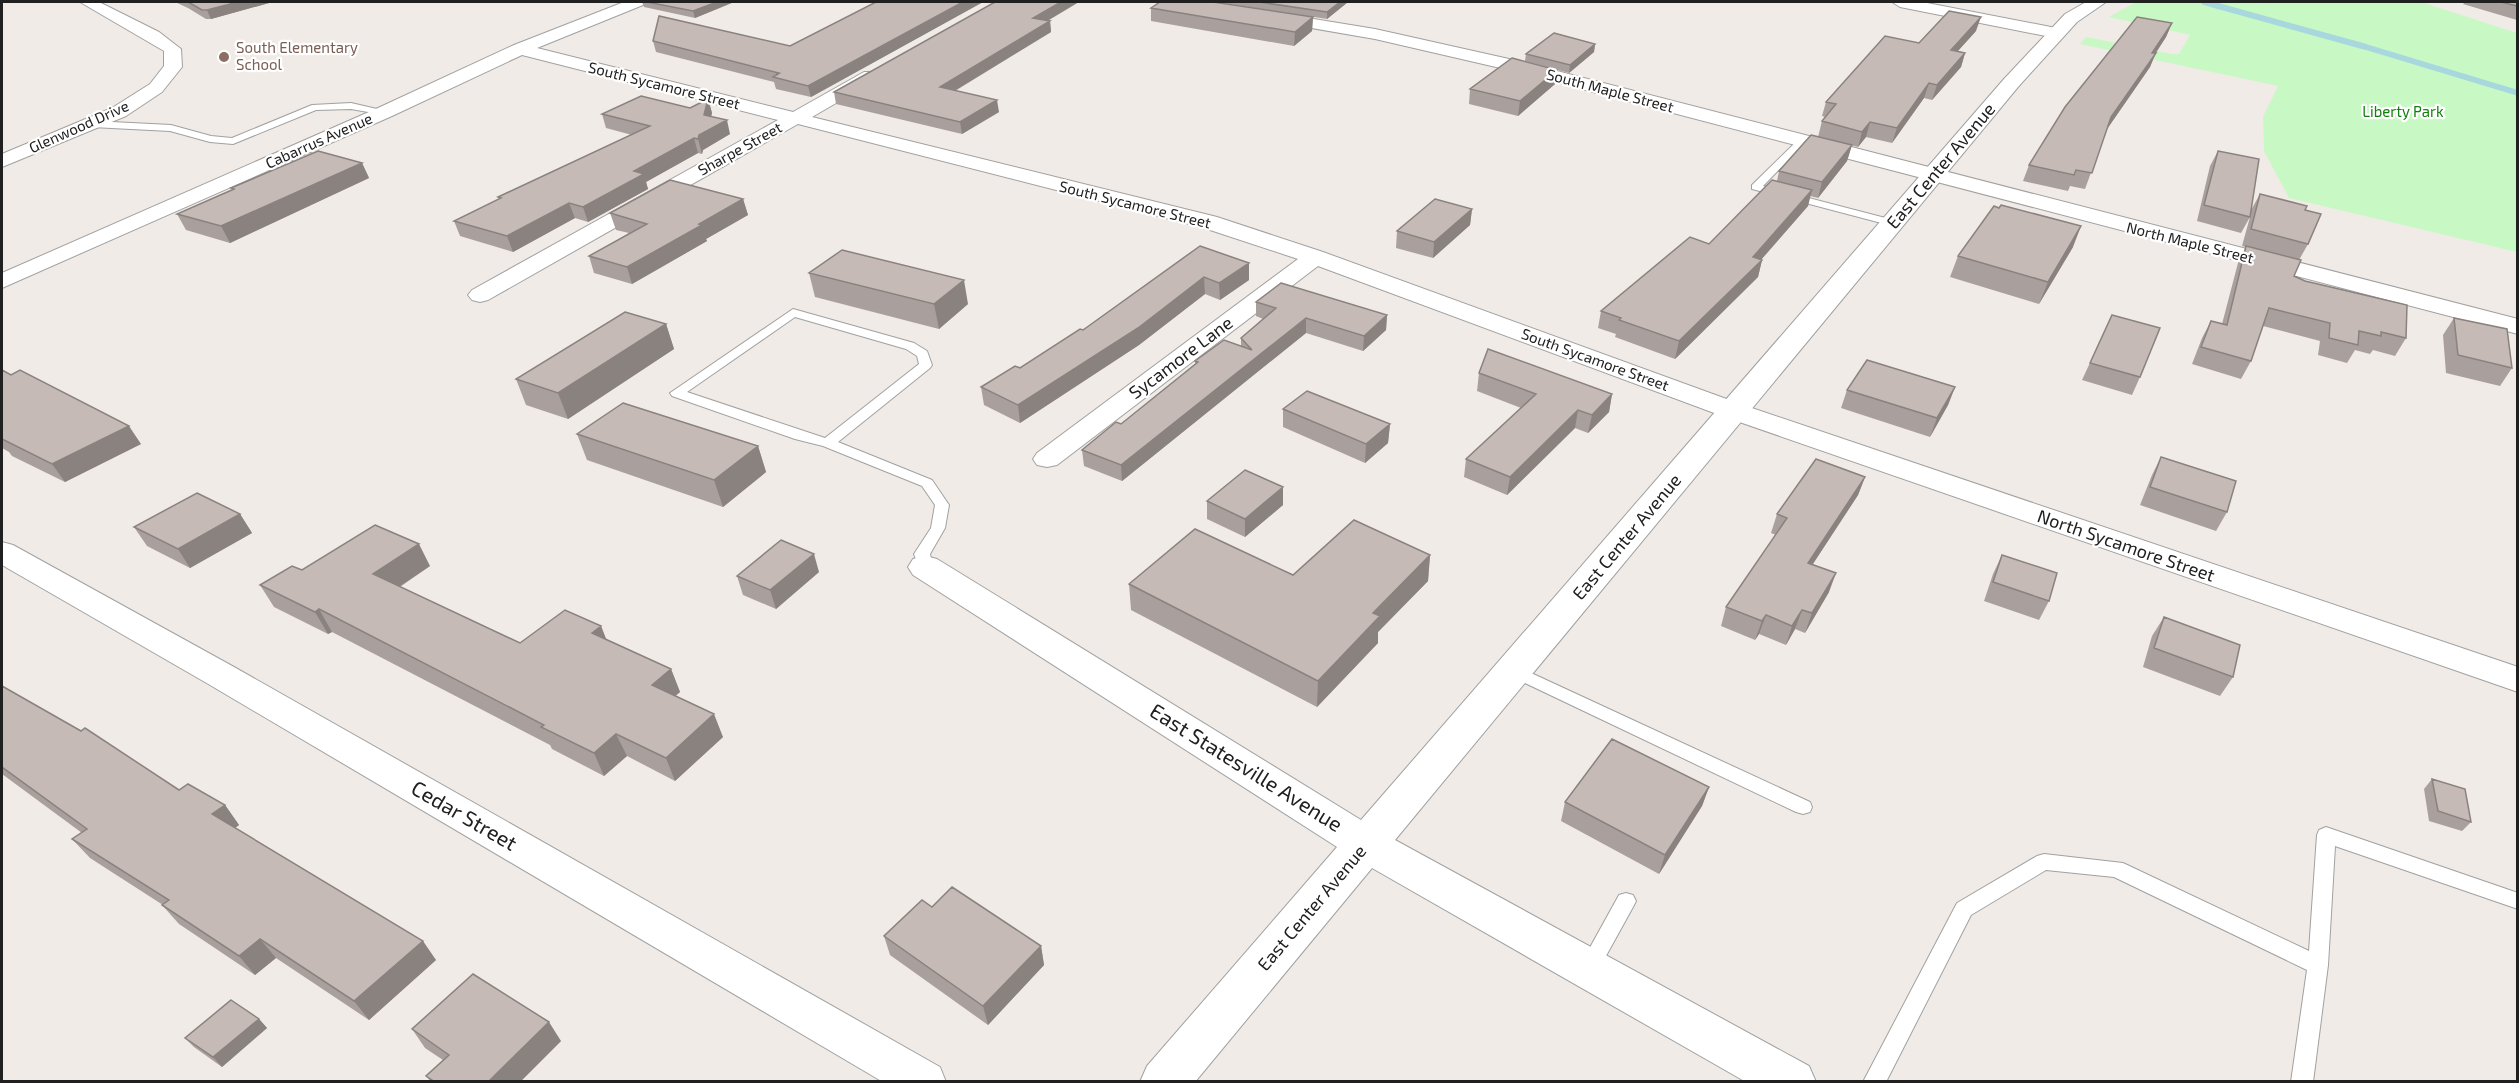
<svg xmlns="http://www.w3.org/2000/svg" width="2519" height="1083" font-family="'Exo 2',sans-serif">
	<style>
		.park { fill: #c8f9c5 }
		.lines { fill: none; stroke-linecap: round; stroke-linejoin: round }
		.stream { stroke: #a8d8dd; stroke-width: 6 }
		.service-casing { stroke: #a1a1a1; stroke-width: 2 }
		.minor-casing { stroke: #a1a1a1; stroke-width: 2 }
		.tertiary-casing { stroke: #a1a1a1; stroke-width: 2 }
		.service { fill: #fff; fill-rule: evenodd }
		.minor { fill: #fff; fill-rule: evenodd }
		.tertiary { fill: #fff; fill-rule: evenodd }
		.wall { fill: #a9a09d }
		.shaded-wall { fill: #8a827f }
		.building { fill: #c5bab6; stroke: #8a827f; stroke-width: 1.5 }
		.education-dot { fill: #8d6e63; stroke: #fff; stroke-width: 2 }
		.labels { text-anchor: middle; stroke-width: 4.5; stroke-linejoin: round; paint-order: stroke }
		.far-education-label { font-size: 15px; fill: #785e54; stroke: #fff; text-anchor: start }
		.far-street-label { font-size: 15px; fill: #202020; stroke: #fff }
		.far-park-label { font-size: 15px; fill: #147e0e; stroke: #fff }
		.street-label { font-size: 18px; fill: #202020; stroke: #fff }
		.near-street-label { font-size: 21px; fill: #202020; stroke: #fff }
	</style>
	<rect width="100%" height="100%" fill="#f0ebe6"/>
	<!-- park -->
	<path class="park" d="M 2136,2 L 2421,2 L 2517,33 L 2517,252 L 2289,198 L 2264,151 L 2263,117 L 2278,86 L 2080,44 L 2086,37 L 2172,54 L 2179,54 L 2190,35 L 2109,17 Z"/>
	<g class="lines">
		<!-- stream -->
		<path class="stream" d="M 2204,2 L 2366,47 L 2518,93"/>
		<defs>
			<path id="service" d="M 351,103 L 390,112 L 385,115 L 351,109 L 316,110 L 233,144 L 210,142 L 170,131 L 92,127 L 87,124 L 92,121 L 171,125 L 211,136 L 232,138 L 312,105 Z
				M 1798,140 L 1806,142 L 1763,186 L 1897,221 L 1897,225 L 1889,225 L 1752,189 L 1752,185 Z
				M 793,309 L 914,343 L 927,351 L 932,365 L 930,368 L 838,442 L 932,480 L 949,505 L 945,528 L 930,554 L 933,567 L 930,571 L 920,571 L 914,554 L 931,528 L 935,505 L 922,486 L 823,446 L 795,439 L 672,396 L 670,393 ZM 795,317 L 906,349 L 917,356 L 919,364 L 825,438 L 687,392 Z
				M 1514,665 L 1810,802 L 1812,807 L 1810,812 L 1803,814 L 1796,812 L 1508,675 L 1506,671 L 1508,667 Z
				M 2326,827 L 2518,893 L 2518,909 L 2335,846 L 2328,965 L 2313,1082 L 2291,1082 L 2307,970 L 2114,877 L 2046,870 L 1971,915 L 1886,1082 L 1863,1082 L 1957,903 L 2037,856 L 2044,854 L 2123,863 L 2309,951 L 2317,835 L 2319,830 Z
				M 1626,893 L 1633,895 L 1636,901 L 1633,907 L 1596,974 L 1589,977 L 1582,974 L 1579,968 L 1582,962 L 1619,895 Z"/>
			<path id="minor" d="M 80,2 L 99,2 L 159,32 L 181,49 L 182,67 L 162,92 L 126,116 L 2,167 L 2,154 L 112,108 L 150,84 L 164,66 L 164,51 Z
				M 624,2 L 645,2 L 643,5 L 537,48 L 793,112 L 864,72 L 876,72 L 879,76 L 876,80 L 812,117 L 1217,217 L 1323,252 L 1743,405 L 2518,667 L 2518,692 L 1725,417 L 1318,266 L 1057,465 L 1047,467 L 1037,465 L 1033,459 L 1037,453 L 1298,259 L 1201,227 L 798,124 L 488,300 L 480,302 L 472,300 L 468,295 L 472,290 L 778,120 L 522,55 L 392,116 L 2,288 L 2,273 L 378,108 L 514,45 Z
				M 1892,2 L 1922,2 L 2056,28 L 2064,33 L 2056,38 L 1900,7 Z
				M 1271,12 L 1375,29 L 1518,61 L 2518,319 L 2518,334 L 1509,70 L 1375,39 L 1265,20 L 1263,17 Z
				M 2,542 L 13,545 L 234,667 L 940,1067 L 946,1082 L 883,1082 L 210,685 L 2,565 Z"/>
			<path id="tertiary" d="M 2086,2 L 2106,2 L 2077,22 L 2018,87 L 1395,840 L 1809,1066 L 1816,1082 L 1746,1082 L 1372,868 L 1195,1082 L 1140,1082 L 1147,1066 L 1337,847 L 913,575 L 908,567 L 913,559 L 925,556 L 937,559 L 1361,820 L 2004,79 L 2065,14 Z"/>
		</defs>
		<!-- service casing -->
		<use href="#service" class="service-casing"/>
		<!-- minor casing -->
		<use href="#minor" class="minor-casing"/>
		<!-- tertiary casing -->
		<use href="#tertiary" class="tertiary-casing"/>
		<!-- service -->
		<use href="#service" class="service"/>
		<!-- minor -->
		<use href="#minor" class="minor"/>
		<!-- tertiary -->
		<use href="#tertiary" class="tertiary"/>
	</g>
	<!-- wall -->
	<path class="wall" d="M 175,2 L 268,2 L 269,3 L 211,19 L 206,19 L 188,8 Z
		M 642,2 L 734,2 L 695,18 L 644,7 Z
		M 876,2 L 983,2 L 811,97 L 776,89 L 774,82 L 656,52 L 653,41 L 790,46 Z
		M 1216,2 L 1348,2 L 1327,19 Z
		M 2460,2 L 2517,2 L 2517,20 L 2463,4 L 2464,3 Z
		M 1151,8 L 1313,17 L 1312,31 L 1294,46 L 1151,21 Z
		M 1048,20 L 1050,21 L 1051,32 L 955,91 L 999,112 L 962,134 L 836,104 L 834,92 Z
		M 2172,23 L 2166,37 L 2155,53 L 2150,67 L 2107,129 L 2085,189 L 2070,186 L 2068,191 L 2023,181 L 2029,165 Z
		M 1976,31 L 1958,51 L 1965,53 L 1961,67 L 1932,100 L 1924,98 L 1892,143 L 1866,137 L 1858,147 L 1818,137 L 1822,121 L 1825,117 L 1822,116 L 1826,102 Z
		M 1595,44 L 1594,52 L 1569,73 L 1525,61 L 1526,54 Z
		M 1555,84 L 1518,116 L 1469,104 L 1470,89 Z
		M 708,99 L 712,113 L 711,116 L 730,134 L 703,150 L 702,154 L 698,153 L 646,182 L 648,189 L 588,222 L 575,218 L 513,252 L 460,236 L 454,221 L 499,199 L 498,197 L 632,135 L 606,128 L 602,114 L 690,108 Z
		M 1852,145 L 1847,161 L 1818,198 L 1810,196 L 1808,206 L 1761,260 L 1762,260 L 1758,277 L 1675,359 L 1615,337 L 1616,334 L 1598,328 L 1601,311 L 1709,244 L 1777,181 L 1779,171 Z
		M 2218,151 L 2250,217 L 2251,210 L 2260,194 L 2305,210 L 2308,244 L 2299,260 L 2294,276 L 2406,338 L 2395,356 L 2373,350 L 2370,354 L 2355,350 L 2347,363 L 2318,355 L 2320,341 L 2263,326 L 2251,361 L 2241,379 L 2192,364 L 2202,338 L 2211,321 L 2222,324 L 2238,263 L 2246,247 L 2242,246 L 2250,217 L 2241,233 L 2197,221 L 2210,166 Z
		M 362,163 L 369,178 L 230,243 L 186,230 L 177,214 L 232,190 L 231,188 Z
		M 743,199 L 748,215 L 706,239 L 707,241 L 632,284 L 594,273 L 589,256 L 629,233 L 616,230 L 610,213 Z
		M 1472,209 L 1470,225 L 1433,258 L 1396,248 L 1397,231 Z
		M 1200,246 L 1249,280 L 1220,300 L 1205,294 L 1139,345 L 1020,423 L 984,405 L 981,387 L 1020,368 L 1083,330 Z
		M 2073,247 L 2039,304 L 1950,277 L 1958,256 Z
		M 809,273 L 968,304 L 939,329 L 815,297 Z
		M 1256,302 L 1387,315 L 1386,330 L 1363,351 L 1306,333 L 1122,481 L 1084,466 L 1082,450 L 1121,424 L 1195,364 L 1195,361 L 1241,346 L 1241,338 L 1263,319 L 1256,316 Z
		M 2112,315 L 2140,377 L 2132,395 L 2082,380 Z
		M 2454,318 L 2512,368 L 2500,386 L 2446,373 L 2443,335 Z
		M 666,324 L 674,349 L 568,419 L 526,405 L 516,379 Z
		M 2,370 L 141,444 L 65,482 L 12,456 L 9,452 L 2,448 Z
		M 1479,373 L 1612,394 L 1609,412 L 1588,433 L 1575,428 L 1507,495 L 1464,477 L 1466,459 L 1521,408 L 1477,391 Z
		M 1955,387 L 1948,405 L 1930,437 L 1841,408 L 1847,390 Z
		M 1283,409 L 1390,424 L 1388,443 L 1365,463 L 1283,427 Z
		M 577,434 L 758,446 L 766,472 L 723,507 L 587,460 Z
		M 2161,457 L 2227,512 L 2216,531 L 2140,505 L 2152,475 Z
		M 1865,477 L 1858,495 L 1813,564 L 1829,592 L 1805,633 L 1795,629 L 1786,645 L 1759,634 L 1755,640 L 1721,626 L 1726,607 L 1776,535 L 1771,533 L 1777,514 Z
		M 1207,501 L 1283,505 L 1245,537 L 1207,519 Z
		M 240,514 L 252,533 L 190,568 L 147,546 L 134,527 Z
		M 1430,555 L 1428,581 L 1378,632 L 1378,643 L 1317,707 L 1131,610 L 1129,584 L 1293,575 Z
		M 2002,555 L 2049,601 L 2039,620 L 1984,601 L 1993,574 Z
		M 430,566 L 400,587 L 520,643 L 601,626 L 606,639 L 671,669 L 680,692 L 675,696 L 723,737 L 675,781 L 627,756 L 604,776 L 552,749 L 550,745 L 332,632 L 328,634 L 274,607 L 260,585 L 302,570 Z
		M 819,572 L 776,609 L 743,595 L 737,576 Z
		M 2164,617 L 2233,677 L 2220,696 L 2143,667 L 2152,636 Z
		M 2,686 L 179,790 L 225,805 L 239,825 L 235,828 L 436,960 L 369,1020 L 276,958 L 255,975 L 179,924 L 162,905 L 163,905 L 90,858 L 72,839 L 82,833 L 2,774 Z
		M 2432,779 L 2471,822 L 2462,831 L 2429,821 L 2424,789 Z
		M 1709,787 L 1702,806 L 1659,874 L 1561,821 L 1565,802 Z
		M 932,907 L 1041,946 L 1044,965 L 988,1025 L 890,955 L 884,936 Z
		M 259,1019 L 267,1028 L 222,1067 L 194,1047 L 185,1038 Z
		M 412,1029 L 561,1041 L 520,1082 L 431,1082 L 426,1076 L 443,1060 L 425,1048 Z"/>
	<!-- shaded-wall -->
	<path class="shaded-wall" d="M 238,2 L 268,2 L 269,3 L 211,19 L 207,10 Z
		M 717,2 L 734,2 L 695,18 L 693,11 Z
		M 963,2 L 983,2 L 811,97 L 808,86 Z
		M 1061,2 L 1079,2 L 1034,29 L 1033,18 Z
		M 1340,2 L 1348,2 L 1327,19 L 1327,12 Z
		M 1313,17 L 1312,31 L 1294,46 L 1295,32 Z
		M 1981,17 L 1976,31 L 1946,64 L 1951,50 Z
		M 1050,21 L 1051,32 L 941,99 L 940,87 Z
		M 2172,23 L 2166,37 L 2147,67 L 2152,53 Z
		M 1595,44 L 1594,52 L 1569,73 L 1570,65 Z
		M 1965,53 L 1961,67 L 1932,100 L 1937,85 Z
		M 2156,53 L 2150,67 L 2105,132 L 2111,117 Z
		M 1557,70 L 1555,84 L 1518,116 L 1520,101 Z
		M 1929,83 L 1924,98 L 1892,143 L 1897,128 Z
		M 708,99 L 712,113 L 708,129 L 704,115 Z
		M 997,100 L 999,112 L 962,134 L 960,122 Z
		M 727,120 L 730,134 L 703,150 L 702,154 L 698,139 L 699,135 Z
		M 1870,122 L 1866,137 L 1858,147 L 1862,132 Z
		M 694,138 L 698,153 L 646,182 L 648,189 L 588,222 L 583,207 L 634,171 Z
		M 1852,145 L 1847,161 L 1818,198 L 1822,182 Z
		M 362,163 L 369,178 L 230,243 L 221,226 Z
		M 1812,190 L 1808,206 L 1752,270 L 1762,260 L 1758,277 L 1675,359 L 1679,341 Z
		M 743,199 L 748,215 L 706,239 L 707,241 L 632,284 L 627,267 L 699,224 Z
		M 569,203 L 575,218 L 513,252 L 507,236 Z
		M 1472,209 L 1470,225 L 1433,258 L 1434,242 Z
		M 2081,226 L 2073,247 L 2039,304 L 2048,282 Z
		M 1249,263 L 1249,280 L 1220,300 L 1219,283 Z
		M 1204,277 L 1205,294 L 1139,345 L 1020,423 L 1018,405 Z
		M 964,280 L 968,304 L 939,329 L 934,304 Z
		M 1387,315 L 1386,330 L 1363,351 L 1364,336 Z
		M 1306,318 L 1306,333 L 1122,481 L 1121,465 Z
		M 666,324 L 674,349 L 568,419 L 558,393 Z
		M 1955,387 L 1948,405 L 1930,437 L 1937,418 Z
		M 1612,394 L 1609,412 L 1588,433 L 1592,415 Z
		M 1578,410 L 1575,428 L 1507,495 L 1510,477 Z
		M 1390,424 L 1388,443 L 1365,463 L 1366,444 Z
		M 129,426 L 141,444 L 65,482 L 52,464 Z
		M 758,446 L 766,472 L 723,507 L 714,480 Z
		M 1865,477 L 1858,495 L 1801,582 L 1808,563 Z
		M 1283,487 L 1283,505 L 1245,537 L 1245,519 Z
		M 240,514 L 252,533 L 190,568 L 178,549 Z
		M 419,544 L 430,566 L 385,596 L 373,574 Z
		M 814,554 L 819,572 L 776,609 L 770,590 Z
		M 1430,555 L 1428,581 L 1378,632 L 1378,643 L 1317,707 L 1318,681 L 1373,613 Z
		M 1836,573 L 1829,592 L 1805,633 L 1812,613 Z
		M 319,609 L 332,632 L 328,634 L 315,612 Z
		M 1802,610 L 1795,629 L 1786,645 L 1792,626 Z
		M 1766,615 L 1759,634 L 1755,640 L 1762,621 Z
		M 601,626 L 610,649 L 592,633 Z
		M 671,669 L 680,692 L 661,708 L 652,685 Z
		M 714,714 L 723,737 L 675,781 L 666,758 Z
		M 616,734 L 627,756 L 604,776 L 594,753 Z
		M 1709,787 L 1702,806 L 1659,874 L 1665,855 Z
		M 225,805 L 239,825 L 227,834 L 212,814 Z
		M 260,939 L 276,958 L 255,975 L 239,956 Z
		M 423,941 L 436,960 L 369,1020 L 354,1001 Z
		M 1041,946 L 1044,965 L 988,1025 L 983,1006 Z
		M 259,1019 L 267,1028 L 222,1067 L 213,1057 Z
		M 549,1022 L 561,1041 L 520,1082 L 488,1082 Z"/>
	<!-- building -->
	<path class="building" d="M 188,2 L 238,2 L 207,10 L 202,10 Z
		M 647,2 L 717,2 L 693,11 Z
		M 876,2 L 963,2 L 808,86 L 773,77 L 778,74 L 776,74 L 779,73 L 653,41 L 659,16 L 790,46 Z
		M 995,2 L 1061,2 L 1033,18 L 1050,21 L 940,87 L 997,100 L 960,122 L 834,92 Z
		M 1160,2 L 1213,2 L 1313,17 L 1295,32 L 1151,8 Z
		M 1259,2 L 1340,2 L 1327,12 Z
		M 2501,2 L 2517,2 L 2517,6 Z
		M 1949,11 L 1981,17 L 1951,50 L 1965,53 L 1937,85 L 1929,83 L 1897,128 L 1870,122 L 1862,132 L 1822,121 L 1836,104 L 1826,102 L 1885,36 L 1919,43 Z
		M 2137,17 L 2172,23 L 2152,53 L 2156,53 L 2111,117 L 2092,173 L 2076,170 L 2074,175 L 2029,165 L 2065,107 Z
		M 1554,33 L 1595,44 L 1570,65 L 1526,54 Z
		M 1512,58 L 1557,70 L 1520,101 L 1470,89 Z
		M 641,96 L 690,108 L 708,99 L 704,115 L 727,120 L 699,135 L 698,139 L 694,138 L 634,171 L 644,174 L 583,207 L 569,203 L 507,236 L 454,221 L 501,198 L 498,197 L 650,126 L 602,114 Z
		M 1811,135 L 1852,145 L 1822,182 L 1779,171 Z
		M 318,151 L 362,163 L 221,226 L 177,214 L 234,189 L 231,188 Z
		M 2218,151 L 2259,159 L 2250,217 L 2204,205 Z
		M 670,180 L 743,199 L 699,224 L 702,225 L 627,267 L 589,256 L 647,224 L 610,213 Z
		M 1772,180 L 1812,190 L 1753,257 L 1762,260 L 1679,341 L 1619,320 L 1621,318 L 1601,311 L 1690,237 L 1709,244 Z
		M 2260,194 L 2307,206 L 2305,210 L 2321,214 L 2308,244 L 2251,229 Z
		M 1435,199 L 1472,209 L 1434,242 L 1397,231 Z
		M 2001,205 L 2081,226 L 2048,282 L 1958,256 L 1994,206 L 1999,208 Z
		M 1200,246 L 1249,263 L 1219,283 L 1204,277 L 1138,328 L 1018,405 L 981,387 L 1015,366 L 1020,368 L 1080,329 L 1083,330 Z
		M 2246,246 L 2301,260 L 2294,276 L 2305,281 L 2407,305 L 2406,338 L 2381,332 L 2381,336 L 2359,331 L 2358,345 L 2329,338 L 2330,323 L 2269,308 L 2251,361 L 2201,347 L 2211,321 L 2227,325 Z
		M 842,250 L 964,280 L 934,304 L 809,273 Z
		M 1281,283 L 1387,315 L 1364,336 L 1306,318 L 1121,465 L 1082,450 L 1116,422 L 1121,424 L 1198,362 L 1195,361 L 1224,340 L 1252,350 L 1241,338 L 1276,308 L 1256,302 Z
		M 625,312 L 666,324 L 558,393 L 516,379 Z
		M 2112,315 L 2160,328 L 2140,377 L 2090,363 Z
		M 2454,318 L 2507,329 L 2512,368 L 2458,355 Z
		M 1488,349 L 1612,394 L 1592,415 L 1578,410 L 1510,477 L 1466,459 L 1536,394 L 1479,373 Z
		M 1867,360 L 1955,387 L 1937,418 L 1847,390 Z
		M 2,370 L 11,375 L 20,370 L 129,426 L 52,464 L 2,439 Z
		M 1307,391 L 1390,424 L 1366,444 L 1283,409 Z
		M 623,403 L 758,446 L 714,480 L 577,434 Z
		M 2161,457 L 2236,481 L 2227,512 L 2150,487 Z
		M 1816,459 L 1865,477 L 1808,563 L 1836,573 L 1812,613 L 1802,610 L 1792,626 L 1766,615 L 1762,621 L 1726,607 L 1787,518 L 1777,514 Z
		M 1245,470 L 1283,487 L 1245,519 L 1207,501 Z
		M 197,493 L 240,514 L 178,549 L 134,527 Z
		M 1354,520 L 1430,555 L 1373,613 L 1380,616 L 1318,681 L 1129,584 L 1195,529 L 1293,575 Z
		M 375,525 L 419,544 L 373,574 L 520,643 L 565,610 L 601,626 L 592,633 L 671,669 L 652,685 L 714,714 L 666,758 L 616,734 L 594,753 L 541,727 L 544,725 L 319,609 L 315,612 L 260,585 L 292,566 L 302,570 Z
		M 781,540 L 814,554 L 770,590 L 737,576 Z
		M 2002,555 L 2057,573 L 2049,601 L 1993,582 Z
		M 2164,617 L 2240,645 L 2233,677 L 2154,648 Z
		M 2,686 L 81,731 L 85,728 L 179,790 L 188,784 L 225,805 L 212,814 L 423,941 L 354,1001 L 260,939 L 239,956 L 162,905 L 169,900 L 72,839 L 87,829 L 2,767 Z
		M 1612,739 L 1709,787 L 1665,855 L 1565,802 Z
		M 2432,779 L 2465,789 L 2471,822 L 2438,811 Z
		M 952,887 L 1041,946 L 983,1006 L 884,936 L 922,900 L 932,907 Z
		M 473,974 L 549,1022 L 488,1082 L 435,1082 L 426,1076 L 449,1055 L 412,1029 Z
		M 231,1000 L 259,1019 L 213,1057 L 185,1038 Z"/>
	<!-- markers -->
	<circle class="education-dot" cx="224" cy="57" r="6"/>
	<g class="labels">
		<!-- far-education labels -->
		<g class="far-education-label">
			<text x="236" y="53">South Elementary<tspan x="236" dy="17">School</tspan></text>
		</g>
		<!-- far-street labels -->
		<g class="far-street-label">
			<text transform="translate(664 86) rotate(14)" y="5">South Sycamore Street</text>
			<text transform="translate(1610 91) rotate(15)" y="5">South Maple Street</text>
			<text transform="translate(79 127) rotate(-24)" y="5">Glenwood Drive</text>
			<text transform="translate(319 141) rotate(-24)" y="5">Cabarrus Avenue</text>
			<text transform="translate(740 149) rotate(-29)" y="5">Sharpe Street</text>
			<text transform="translate(1135 205) rotate(14)" y="5">South Sycamore Street</text>
			<text transform="translate(2190 243) rotate(14)" y="5">North Maple Street</text>
			<text transform="translate(1595 360) rotate(20)" y="5">South Sycamore Street</text>
		</g>
		<!-- far-park labels -->
		<g class="far-park-label">
			<text x="2403" y="117">Liberty Park</text>
		</g>
		<!-- street labels -->
		<g class="street-label">
			<text transform="translate(1941 166) rotate(-50)" y="6">East Center Avenue</text>
			<text transform="translate(1181 358) rotate(-37)" y="6">Sycamore Lane</text>
			<text transform="translate(1627 537) rotate(-50)" y="6">East Center Avenue</text>
			<text transform="translate(2126 546) rotate(19)" y="6">North Sycamore Street</text>
			<text transform="translate(1312 908) rotate(-50)" y="6">East Center Avenue</text>
		</g>
		<!-- near-street labels -->
		<g class="near-street-label">
			<text transform="translate(1246 768) rotate(32)" y="7">East Statesville Avenue</text>
			<text transform="translate(464 816) rotate(30)" y="7">Cedar Street</text>
		</g>
	</g>
	<!-- border -->
	<rect width="2519" height="1083" fill="none" stroke="#202020" stroke-width="6"/>
</svg>
